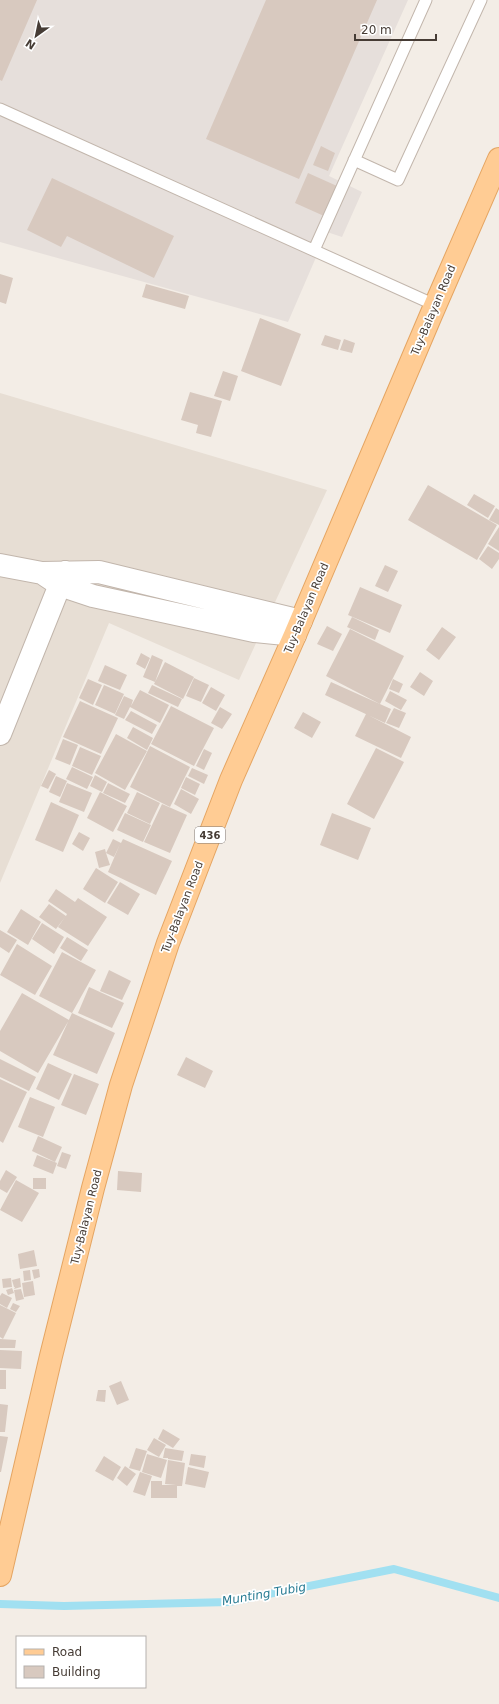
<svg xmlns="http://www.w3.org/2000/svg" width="499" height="1704" font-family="'DejaVu Sans',sans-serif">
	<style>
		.residential { fill: #e7ded4 }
		.industrial { fill: #e6dfdb }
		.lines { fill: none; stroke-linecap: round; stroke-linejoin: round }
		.stream { stroke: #a1e0f1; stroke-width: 8 }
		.building { fill: #d8c9bf }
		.lane-casing { stroke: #c2b6ac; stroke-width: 13 }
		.street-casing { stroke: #c2b6ac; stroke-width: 24 }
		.primary-casing { stroke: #e5a562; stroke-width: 24 }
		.lane { stroke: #fff; stroke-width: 11 }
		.street { stroke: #fff; stroke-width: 22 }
		.primary { stroke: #ffcc94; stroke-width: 22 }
		.labels { text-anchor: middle; stroke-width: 3.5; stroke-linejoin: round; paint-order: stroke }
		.shield { fill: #fff; stroke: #7e7672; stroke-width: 1 }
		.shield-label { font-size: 10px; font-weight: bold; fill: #463c35 }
		.street-label { font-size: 11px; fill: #463c35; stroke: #fff }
		.water-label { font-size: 12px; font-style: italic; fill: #277b93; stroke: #fff }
	</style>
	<rect width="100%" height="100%" fill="#f3ede6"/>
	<!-- residential -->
	<path class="residential" d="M 0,393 L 327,490 L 239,680 L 109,623 L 0,883 Z"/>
	<!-- industrial -->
	<path class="industrial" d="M 0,0 L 408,0 L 329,176 L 362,192 L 342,237 L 327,232 L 288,322 L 0,242 Z"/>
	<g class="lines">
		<!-- stream -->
		<path class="stream" d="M 0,1604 L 64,1606 L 229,1602 L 394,1569 L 499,1598"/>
	</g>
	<!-- building -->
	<path class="building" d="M 0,0 L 37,0 L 2,81 L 0,80 Z
		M 266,0 L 377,0 L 299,179 L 206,139 Z
		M 321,146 L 335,153 L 328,171 L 313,165 Z
		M 308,173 L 337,186 L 324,216 L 295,203 Z
		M 52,178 L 174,236 L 154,278 L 67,236 L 61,247 L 27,230 Z
		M 0,274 L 13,278 L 6,304 L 0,302 Z
		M 146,284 L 189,296 L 185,309 L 142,297 Z
		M 260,318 L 301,334 L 281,386 L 241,371 Z
		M 325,335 L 341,340 L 338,350 L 321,345 Z
		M 344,339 L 355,343 L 352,353 L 340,350 Z
		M 223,371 L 238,376 L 230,401 L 214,396 Z
		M 190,392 L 222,401 L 211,437 L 196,433 L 198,425 L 181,420 Z
		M 428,485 L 497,525 L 477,560 L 408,520 Z
		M 474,494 L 495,506 L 488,518 L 467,505 Z
		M 496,508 L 499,510 L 499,525 L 489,520 Z
		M 499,527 L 499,551 L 488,544 Z
		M 488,546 L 499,553 L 499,559 L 492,569 L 479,559 Z
		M 385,565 L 398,571 L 388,592 L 375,586 Z
		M 360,587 L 402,605 L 390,633 L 348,615 Z
		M 352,617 L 379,630 L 375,640 L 347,627 Z
		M 327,626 L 342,634 L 333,651 L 317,644 Z
		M 442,627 L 456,637 L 439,660 L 426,650 Z
		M 350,629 L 404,656 L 380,704 L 326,676 Z
		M 141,653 L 150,658 L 145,669 L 136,664 Z
		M 152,655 L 163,660 L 155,682 L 143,677 Z
		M 165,662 L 194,677 L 183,699 L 154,684 Z
		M 105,665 L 127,675 L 120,690 L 98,681 Z
		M 420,672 L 433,681 L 424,696 L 410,687 Z
		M 194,678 L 209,685 L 201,702 L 186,696 Z
		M 88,679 L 102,685 L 93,705 L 79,698 Z
		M 393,679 L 403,684 L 399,693 L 389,689 Z
		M 331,682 L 391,709 L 385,723 L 325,695 Z
		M 104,685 L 124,694 L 115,714 L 95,705 Z
		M 152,685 L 182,699 L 178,707 L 148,693 Z
		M 211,687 L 225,695 L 216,711 L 202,703 Z
		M 140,690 L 169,705 L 160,723 L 130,707 L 124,719 L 115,715 L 124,696 L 133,700 L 131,706 Z
		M 390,691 L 407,700 L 401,710 L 385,701 Z
		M 80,701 L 118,718 L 101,754 L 63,737 Z
		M 171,706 L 214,728 L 194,766 L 151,744 Z
		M 220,707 L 232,714 L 222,729 L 211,723 Z
		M 394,708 L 406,713 L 399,728 L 386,723 Z
		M 131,711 L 157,725 L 152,734 L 125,720 Z
		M 303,712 L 321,722 L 312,738 L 294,728 Z
		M 366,714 L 411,737 L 401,758 L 355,736 Z
		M 133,727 L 153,738 L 147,750 L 127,738 Z
		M 116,734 L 147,751 L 125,790 L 95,773 Z
		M 63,739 L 78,745 L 70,765 L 55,759 Z
		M 150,746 L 190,767 L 170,807 L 130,787 Z
		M 80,747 L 101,756 L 92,775 L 72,766 Z
		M 376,748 L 404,762 L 374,819 L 347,804 Z
		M 204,749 L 212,753 L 204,770 L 196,766 Z
		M 72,767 L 93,777 L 87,789 L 66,779 Z
		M 192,768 L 208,775 L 204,784 L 188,776 Z
		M 49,770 L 56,774 L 48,789 L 41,786 Z
		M 95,775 L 107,782 L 102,792 L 90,786 Z
		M 56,776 L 67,781 L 60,797 L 49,792 Z
		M 186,777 L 200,784 L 195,795 L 181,788 Z
		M 67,783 L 92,793 L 84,812 L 59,802 Z
		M 108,783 L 130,794 L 125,803 L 103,793 Z
		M 181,789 L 199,799 L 191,814 L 174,804 Z
		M 100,792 L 127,806 L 113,832 L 87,818 Z
		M 137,792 L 160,803 L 150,824 L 127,813 Z
		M 51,802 L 79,815 L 63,852 L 35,840 Z
		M 162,804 L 187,815 L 170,853 L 144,842 Z
		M 125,813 L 151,825 L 143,842 L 117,830 Z
		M 332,813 L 371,828 L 358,860 L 320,845 Z
		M 79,832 L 90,838 L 83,851 L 72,844 Z
		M 113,839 L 121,843 L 123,839 L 172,861 L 156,895 L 108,872 L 120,844 L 114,857 L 106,853 L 110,865 L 99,868 L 95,852 L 105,849 L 106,853 Z
		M 96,868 L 118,882 L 105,903 L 83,889 Z
		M 120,882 L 140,894 L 128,915 L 107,903 Z
		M 56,889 L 75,902 L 78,898 L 107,917 L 88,946 L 58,927 L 65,917 L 56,929 L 39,917 L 49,904 L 66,916 L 67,914 L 48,901 Z
		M 21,909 L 41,922 L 28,945 L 7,932 Z
		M 42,923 L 64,937 L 54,954 L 32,939 Z
		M 0,930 L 17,940 L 9,953 L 0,947 Z
		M 67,937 L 88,950 L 81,961 L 60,948 Z
		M 17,944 L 52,966 L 35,995 L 0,975 Z
		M 62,952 L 96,970 L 72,1013 L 39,996 Z
		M 109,970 L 131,981 L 122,1000 L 100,991 Z
		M 89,987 L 124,1003 L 112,1028 L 78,1013 Z
		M 22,993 L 69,1020 L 38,1073 L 0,1051 L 0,1031 Z
		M 72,1013 L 115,1033 L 97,1074 L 53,1055 Z
		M 186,1057 L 213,1071 L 205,1088 L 177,1075 Z
		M 0,1059 L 36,1077 L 29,1091 L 0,1077 Z
		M 48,1063 L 72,1074 L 59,1100 L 36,1089 Z
		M 74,1074 L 99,1084 L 86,1115 L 61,1105 Z
		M 0,1079 L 27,1092 L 3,1143 L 0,1141 Z
		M 30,1097 L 55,1107 L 43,1137 L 18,1127 Z
		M 38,1136 L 62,1147 L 55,1162 L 32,1151 Z
		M 62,1152 L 71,1155 L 66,1169 L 57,1166 Z
		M 37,1155 L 57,1163 L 53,1174 L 33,1166 Z
		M 6,1170 L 17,1177 L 7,1193 L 0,1189 L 0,1181 Z
		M 118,1171 L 142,1173 L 141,1192 L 117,1190 Z
		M 33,1178 L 46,1178 L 46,1189 L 33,1189 Z
		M 16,1180 L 39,1193 L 22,1222 L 0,1210 Z
		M 34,1250 L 37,1266 L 20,1269 L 18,1254 Z
		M 39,1269 L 40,1277 L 34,1279 L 32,1270 Z
		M 30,1270 L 31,1280 L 24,1281 L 23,1271 Z
		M 11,1278 L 12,1287 L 3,1288 L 2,1279 Z
		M 20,1278 L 21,1287 L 14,1289 L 15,1287 L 14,1287 L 12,1280 Z
		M 33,1281 L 35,1295 L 24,1297 L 22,1283 Z
		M 12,1288 L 14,1293 L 8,1295 L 6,1290 Z
		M 21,1289 L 24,1299 L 16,1301 L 14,1290 Z
		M 2,1293 L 12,1298 L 7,1308 L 0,1304 L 0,1296 Z
		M 13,1303 L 20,1306 L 16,1312 L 10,1309 Z
		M 0,1305 L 16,1313 L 3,1339 L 0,1337 Z
		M 0,1339 L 16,1340 L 15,1348 L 0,1348 Z
		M 0,1350 L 22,1351 L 21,1369 L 0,1368 Z
		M 0,1370 L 6,1370 L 6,1389 L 0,1389 Z
		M 121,1381 L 129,1400 L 117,1405 L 109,1386 Z
		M 98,1390 L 106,1390 L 105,1402 L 96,1401 Z
		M 0,1404 L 8,1405 L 5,1432 L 0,1432 Z
		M 163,1429 L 180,1439 L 173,1448 L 158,1439 Z
		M 0,1436 L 8,1437 L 1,1472 L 0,1472 Z
		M 154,1438 L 166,1445 L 159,1457 L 147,1450 Z
		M 136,1448 L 147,1451 L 140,1471 L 129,1468 Z
		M 165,1448 L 184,1451 L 182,1461 L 168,1459 L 168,1457 L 168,1458 L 163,1458 Z
		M 147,1454 L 167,1460 L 161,1478 L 142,1472 Z
		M 191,1454 L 206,1456 L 204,1468 L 189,1465 Z
		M 104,1456 L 121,1467 L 113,1481 L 95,1471 Z
		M 168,1460 L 185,1463 L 182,1486 L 177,1486 L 177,1498 L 151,1498 L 151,1481 L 162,1481 L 162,1485 L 176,1485 L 165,1484 Z
		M 125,1466 L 136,1474 L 127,1486 L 117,1478 Z
		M 188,1467 L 209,1472 L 205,1488 L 185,1484 Z
		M 140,1472 L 152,1476 L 145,1496 L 133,1492 Z"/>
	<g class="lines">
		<defs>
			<path id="lane" d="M 0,109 L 435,305
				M 354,160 L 398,180 L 481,0
				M 314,250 L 426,0"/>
			<path id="street" d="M 0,565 L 42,573 L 99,572 L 301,621
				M 42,573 L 60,585 L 93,596 L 254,631 L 295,635
				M 0,734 L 65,572"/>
			<path id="primary" d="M 0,1575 L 51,1356 L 93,1188 L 121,1085 L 168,943 L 231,780 L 295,635 L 431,315 L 499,159"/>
		</defs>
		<!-- lane casing -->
		<use href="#lane" class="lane-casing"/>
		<!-- street casing -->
		<use href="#street" class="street-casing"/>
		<!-- primary casing -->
		<use href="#primary" class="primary-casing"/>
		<!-- lane -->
		<use href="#lane" class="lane"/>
		<!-- street -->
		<use href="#street" class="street"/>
		<!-- primary -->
		<use href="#primary" class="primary"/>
	</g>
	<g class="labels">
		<!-- shield labels -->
		<rect class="shield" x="195" y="827" width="30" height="16" rx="3"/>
		<g class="shield-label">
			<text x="210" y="839">436</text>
		</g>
		<!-- street labels -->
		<g class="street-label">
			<text transform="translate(433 310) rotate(-67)" y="4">Tuy-Balayan Road</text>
			<text transform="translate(306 608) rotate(-67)" y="4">Tuy-Balayan Road</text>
			<text transform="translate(182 907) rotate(-69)" y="4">Tuy-Balayan Road</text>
			<text transform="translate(86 1217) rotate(-76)" y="4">Tuy-Balayan Road</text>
		</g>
		<!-- water labels -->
		<g class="water-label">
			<text transform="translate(264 1594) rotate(-10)" y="4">Munting Tubig</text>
		</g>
	</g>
	<!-- legend -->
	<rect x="16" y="1636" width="130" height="52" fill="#ffffff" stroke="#b5b1ae"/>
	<rect x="24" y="1649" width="20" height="6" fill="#ffcc94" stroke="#b5b1ae"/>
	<text x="52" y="1656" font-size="12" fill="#463c35">Road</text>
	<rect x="24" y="1666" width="20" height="12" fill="#d8c9bf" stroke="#b5b1ae"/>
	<text x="52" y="1676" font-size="12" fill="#463c35">Building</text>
	<!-- north arrow -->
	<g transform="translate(36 36) rotate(213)" stroke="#ffffff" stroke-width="3" paint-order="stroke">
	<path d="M0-3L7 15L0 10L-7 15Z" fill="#463c35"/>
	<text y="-6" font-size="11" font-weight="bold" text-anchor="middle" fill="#463c35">N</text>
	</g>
	<!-- scale -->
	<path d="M355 34v6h81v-6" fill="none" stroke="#463c35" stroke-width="2"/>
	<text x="361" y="34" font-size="12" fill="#463c35" stroke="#ffffff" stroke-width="3" paint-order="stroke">20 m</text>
</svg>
